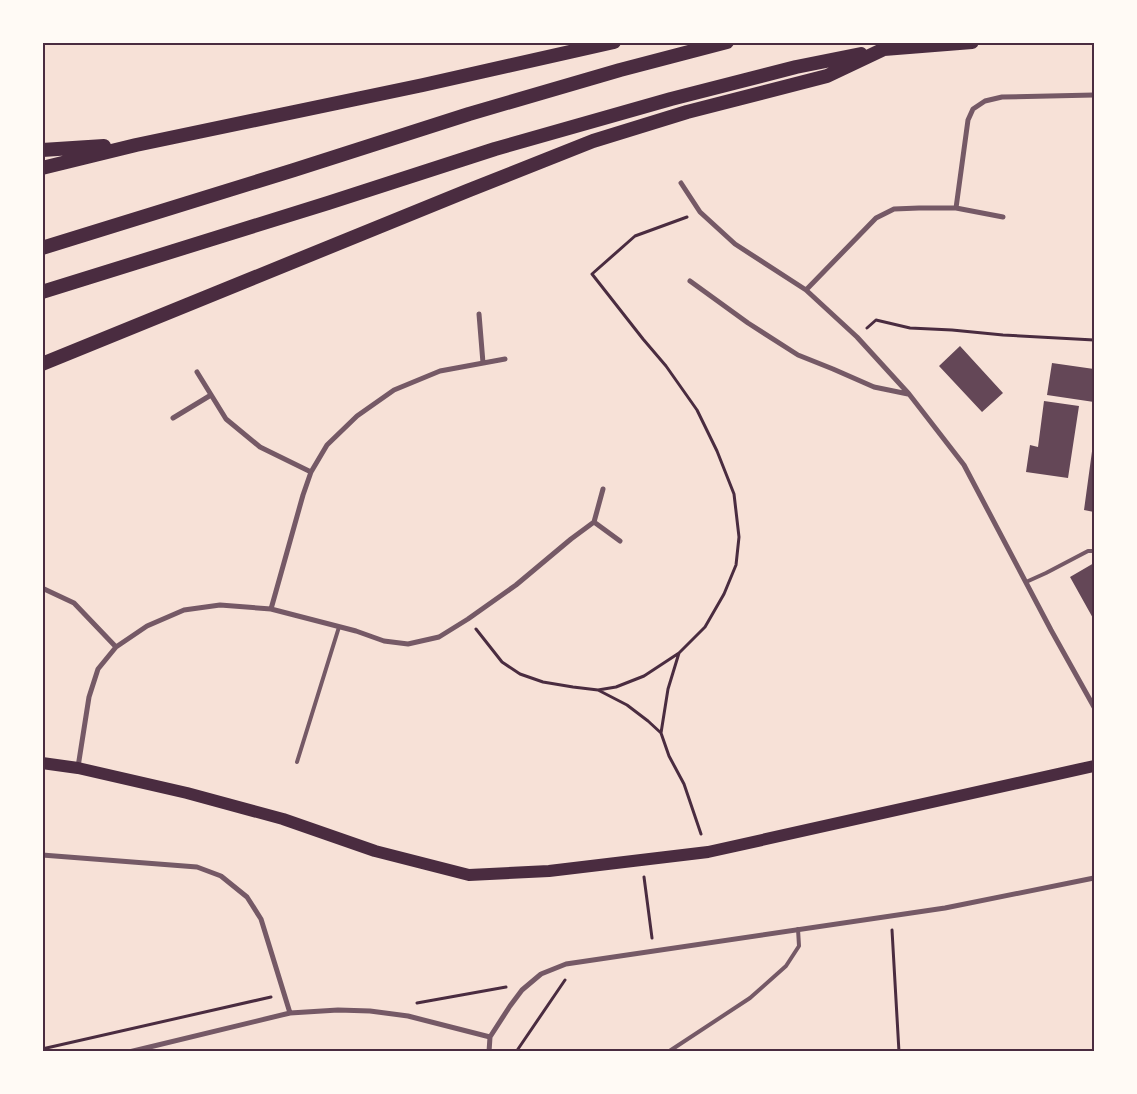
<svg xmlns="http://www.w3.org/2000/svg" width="1137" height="1094" font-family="'Open Sans',sans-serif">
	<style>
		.building { fill: #644757 }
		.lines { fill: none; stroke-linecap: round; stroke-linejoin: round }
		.path { stroke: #4a2c40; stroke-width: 3 }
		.service { stroke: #755966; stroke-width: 4 }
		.minor { stroke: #755966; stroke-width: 5 }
		.primary { stroke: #4a2c40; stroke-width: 12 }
		.trunk { stroke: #4a2c40; stroke-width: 14 }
		.neatline { fill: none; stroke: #4a2c40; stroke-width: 2 }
	</style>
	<rect width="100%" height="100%" fill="#f7e1d7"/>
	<!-- building -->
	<path class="building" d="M 960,346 L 1003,393 L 982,412 L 939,366 Z
		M 1052,363 L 1094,369 L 1094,402 L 1047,395 Z
		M 1044,401 L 1079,406 L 1068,478 L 1026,472 L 1030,445 L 1038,447 Z
		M 1093,444 L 1094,444 L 1094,512 L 1084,510 Z
		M 1094,563 L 1094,620 L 1070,577 Z"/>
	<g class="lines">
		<!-- path -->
		<path class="path" d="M 867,328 L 876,320 L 910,328 L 952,330 L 1003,335 L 1094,340
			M 476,629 L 502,662 L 520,674 L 543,682 L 573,687 L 598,690 L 627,705 L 648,721 L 661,733
			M 679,653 L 668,689 L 661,733 L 669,756 L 684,784 L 701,834
			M 598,690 L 616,687 L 644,676 L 679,653 L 705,627 L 724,594 L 736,565 L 739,537 L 734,494 L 717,451 L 697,410 L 666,366 L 643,339 L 592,274 L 635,236 L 687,217
			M 644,877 L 652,938
			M 892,930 L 899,1052
			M 417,1003 L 506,987
			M 42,1049 L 271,997
			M 516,1052 L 565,980"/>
		<!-- service -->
		<path class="service" d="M 1026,582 L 1046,573 L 1088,551 L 1094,551
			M 297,762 L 339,627
			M 668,1052 L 750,998 L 786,966 L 799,946 L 798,929"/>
		<!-- minor -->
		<path class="minor" d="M 681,183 L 700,212 L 735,244 L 806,290 L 857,337 L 909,394 L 964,465 L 1051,630 L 1094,707
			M 956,208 L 968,120 L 973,109 L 985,101 L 1002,97 L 1094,95
			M 690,281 L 748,323 L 798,355 L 833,369 L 874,387 L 908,394
			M 806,290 L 876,218 L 894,209 L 919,208 L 956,208 L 1003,217
			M 479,314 L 483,363
			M 197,372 L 226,419 L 260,447 L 311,472
			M 173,418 L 211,395
			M 594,522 L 620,541
			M 42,588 L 74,603 L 116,647
			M 271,609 L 303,495 L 311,472 L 327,445 L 357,416 L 394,390 L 440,371 L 505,359
			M 78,767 L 89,697 L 98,669 L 116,647 L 147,626 L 184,610 L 220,605 L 271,609 L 356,631 L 384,641 L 408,644 L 439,637 L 468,619 L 516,585 L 571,539 L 594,522 L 603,489
			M 42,855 L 197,867 L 221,876 L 247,897 L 261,919 L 290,1013
			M 129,1052 L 290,1013 L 338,1010 L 370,1011 L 408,1016 L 490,1037
			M 489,1052 L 490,1037 L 510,1006 L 522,990 L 541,974 L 566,964 L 945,908 L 1094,878"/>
		<!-- primary -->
		<path class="primary" d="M 42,763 L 78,768 L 187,793 L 283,819 L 375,851 L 469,875 L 549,871 L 708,852 L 1094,766"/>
		<!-- trunk -->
		<path class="trunk" d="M 42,150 L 104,146
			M 42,168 L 136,145 L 423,85 L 614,42
			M 42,248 L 294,170 L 469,114 L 620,70 L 727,42
			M 42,292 L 328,203 L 495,149 L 671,99 L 796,67 L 861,54
			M 42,364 L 467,191 L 593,141 L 687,112 L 827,76 L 884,49 L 972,42"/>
	</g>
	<!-- border -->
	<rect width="1137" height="1094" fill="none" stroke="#fffaf5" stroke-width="88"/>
	<rect x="44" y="44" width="1049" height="1006" class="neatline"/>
</svg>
